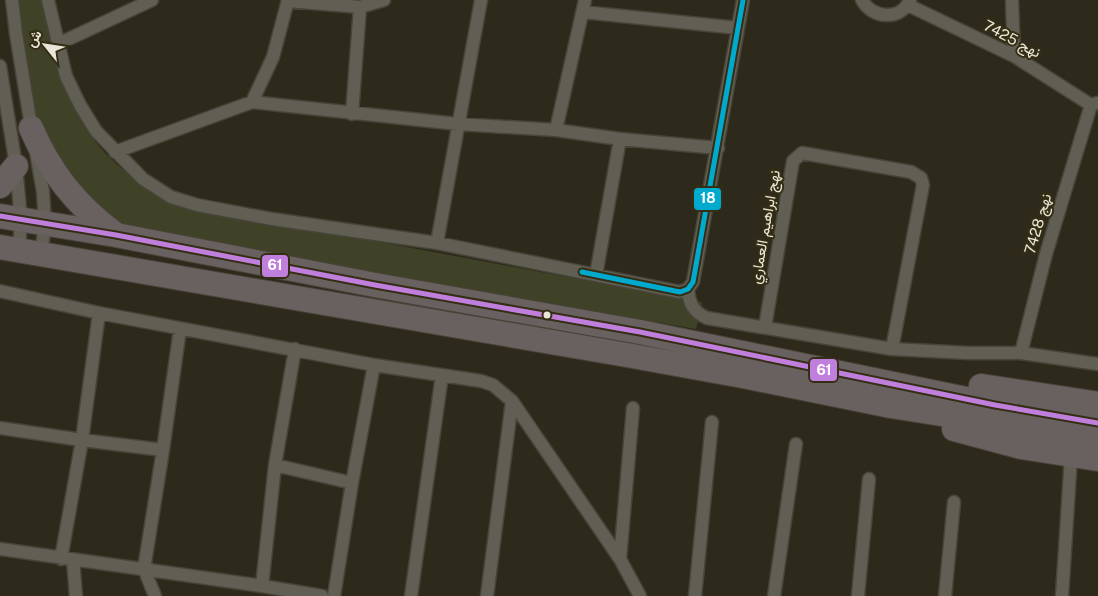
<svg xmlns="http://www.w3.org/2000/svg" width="1098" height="596" font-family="'Public Sans',Vazirmatn,sans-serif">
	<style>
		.green { fill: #404228 }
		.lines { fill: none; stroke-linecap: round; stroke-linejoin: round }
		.street-casing { stroke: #484439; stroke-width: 15 }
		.highway-casing { stroke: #484439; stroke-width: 26 }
		.street { stroke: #615f54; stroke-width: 12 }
		.highway { stroke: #696160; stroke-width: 24 }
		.bus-1-casing { stroke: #342e15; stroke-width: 9 }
		.bus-2-casing { stroke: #342e15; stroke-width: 9 }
		.bus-1 { stroke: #c07fdc; stroke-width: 5 }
		.bus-2 { stroke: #00a9ce; stroke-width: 5 }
		.bus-dot { fill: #eae6d7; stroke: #342e15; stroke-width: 2 }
		.labels { text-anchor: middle; stroke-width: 4; stroke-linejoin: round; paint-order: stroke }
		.street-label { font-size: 15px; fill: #eae6d7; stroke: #342e15 }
		.line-badge { stroke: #342e15; stroke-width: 2 }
		.badge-label { font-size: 14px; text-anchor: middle; font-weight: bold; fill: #fff }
	</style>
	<rect width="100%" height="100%" fill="#2d2a1c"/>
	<!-- green -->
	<path class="green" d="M 12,0 L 42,0 C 53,56 67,115 109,157 C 128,176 153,190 175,204 L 702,302 L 696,329 L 118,228 L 87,204 L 37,125 Z"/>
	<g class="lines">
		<defs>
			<path id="street" d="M 12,0 L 16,34 L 32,132
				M 48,0 L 66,76 L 80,105 L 96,131 L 143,179 L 171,197 L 197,205 L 272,219 L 437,243 L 680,292 L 688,289 L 693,282 L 743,0
				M 862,0 C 872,19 901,21 910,0
				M 1012,0 L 1014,56
				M 288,1 L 360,7 L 384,0
				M 908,5 L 1014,56 L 1091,105 L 1097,103
				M 583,12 L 738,28
				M 58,44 L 152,0
				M 0,66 L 16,166 L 21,220 L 19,250
				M 252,102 L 273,57 L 288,0
				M 352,114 L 360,7
				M 556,130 L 585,0
				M 36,152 L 43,192 L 45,224 L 41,254
				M 115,152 L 252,102 L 458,124 L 556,130 L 620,139 L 718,148
				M 437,243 L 481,0
				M 596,275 L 620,139
				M 688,289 C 689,303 693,312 707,318 L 892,349 L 969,353 L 1021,353 L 1098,364
				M 0,291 L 99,313 L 374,365 L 481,381 L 493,385 L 512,401 L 620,559 L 640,596
				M 765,327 L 793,161 L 802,153 L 911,172 L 921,178 L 923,185 L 892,349
				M 1021,353 L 1046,254 L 1091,105
				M 0,428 L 82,440 L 163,450 L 180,329
				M 275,465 L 352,483
				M 0,549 L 262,586 L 322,596
				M 61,559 L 82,440 L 99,313
				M 620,559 L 633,408
				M 73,560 L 76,596
				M 262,586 L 275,465 L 295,349
				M 155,596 L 144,569 L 163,450
				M 334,596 L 352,483 L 374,365
				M 411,596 L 442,375
				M 487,596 L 512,401
				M 695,596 L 712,422
				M 774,596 L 796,444
				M 858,596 L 869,479
				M 945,596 L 954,502
				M 1062,596 L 1071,456"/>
			<path id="highway" d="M 31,128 C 50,172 76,205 115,234
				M 0,186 L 16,166
				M 0,216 L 116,235 L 375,285 L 640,332 L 995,405 L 1098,423
				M 0,247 L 627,355 L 743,376 L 891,406 L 980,420 L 1098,442
				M 981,386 L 1098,404
				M 954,429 L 1021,447 L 1098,459"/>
		</defs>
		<!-- street casing -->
		<use href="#street" class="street-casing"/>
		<!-- highway casing -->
		<use href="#highway" class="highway-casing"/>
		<!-- street -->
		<use href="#street" class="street"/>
		<!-- highway -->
		<use href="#highway" class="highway"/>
		<defs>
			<path id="bus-1" d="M 0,216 L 116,235 L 375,285 L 640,332 L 995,405 L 1098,423"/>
			<path id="bus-2" d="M 582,272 L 680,292 L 688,289 L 693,282 L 743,0"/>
		</defs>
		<!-- bus-1 casing -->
		<use href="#bus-1" class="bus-1-casing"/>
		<!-- bus-2 casing -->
		<use href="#bus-2" class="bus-2-casing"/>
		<!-- bus-1 -->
		<use href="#bus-1" class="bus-1"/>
		<!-- bus-2 -->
		<use href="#bus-2" class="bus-2"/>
	</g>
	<!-- markers -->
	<circle class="bus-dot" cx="547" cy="315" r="4.5"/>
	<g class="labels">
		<!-- street labels -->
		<g class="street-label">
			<text transform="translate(1012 39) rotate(28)" y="5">نهج 7425</text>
			<text transform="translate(1038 224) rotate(-74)" y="5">نهج 7428</text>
			<text transform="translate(765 227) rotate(-80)" y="5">نهج ابراهيم العماري</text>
		</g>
	</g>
	<g class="line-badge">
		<rect x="693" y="187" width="29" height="24" rx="5" fill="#00a9ce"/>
		<rect x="261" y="254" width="28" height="24" rx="5" fill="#c07fdc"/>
		<rect x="809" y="358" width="29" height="24" rx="5" fill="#c07fdc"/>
	</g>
	<g class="badge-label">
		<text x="708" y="203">18</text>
		<text x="275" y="270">61</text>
		<text x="824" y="375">61</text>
	</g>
	<!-- north arrow -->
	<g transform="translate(45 45) rotate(300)" stroke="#342e15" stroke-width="4" paint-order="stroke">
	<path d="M0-4L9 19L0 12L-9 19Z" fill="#eae6d7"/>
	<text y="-8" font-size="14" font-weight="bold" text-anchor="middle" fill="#eae6d7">ش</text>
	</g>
</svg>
